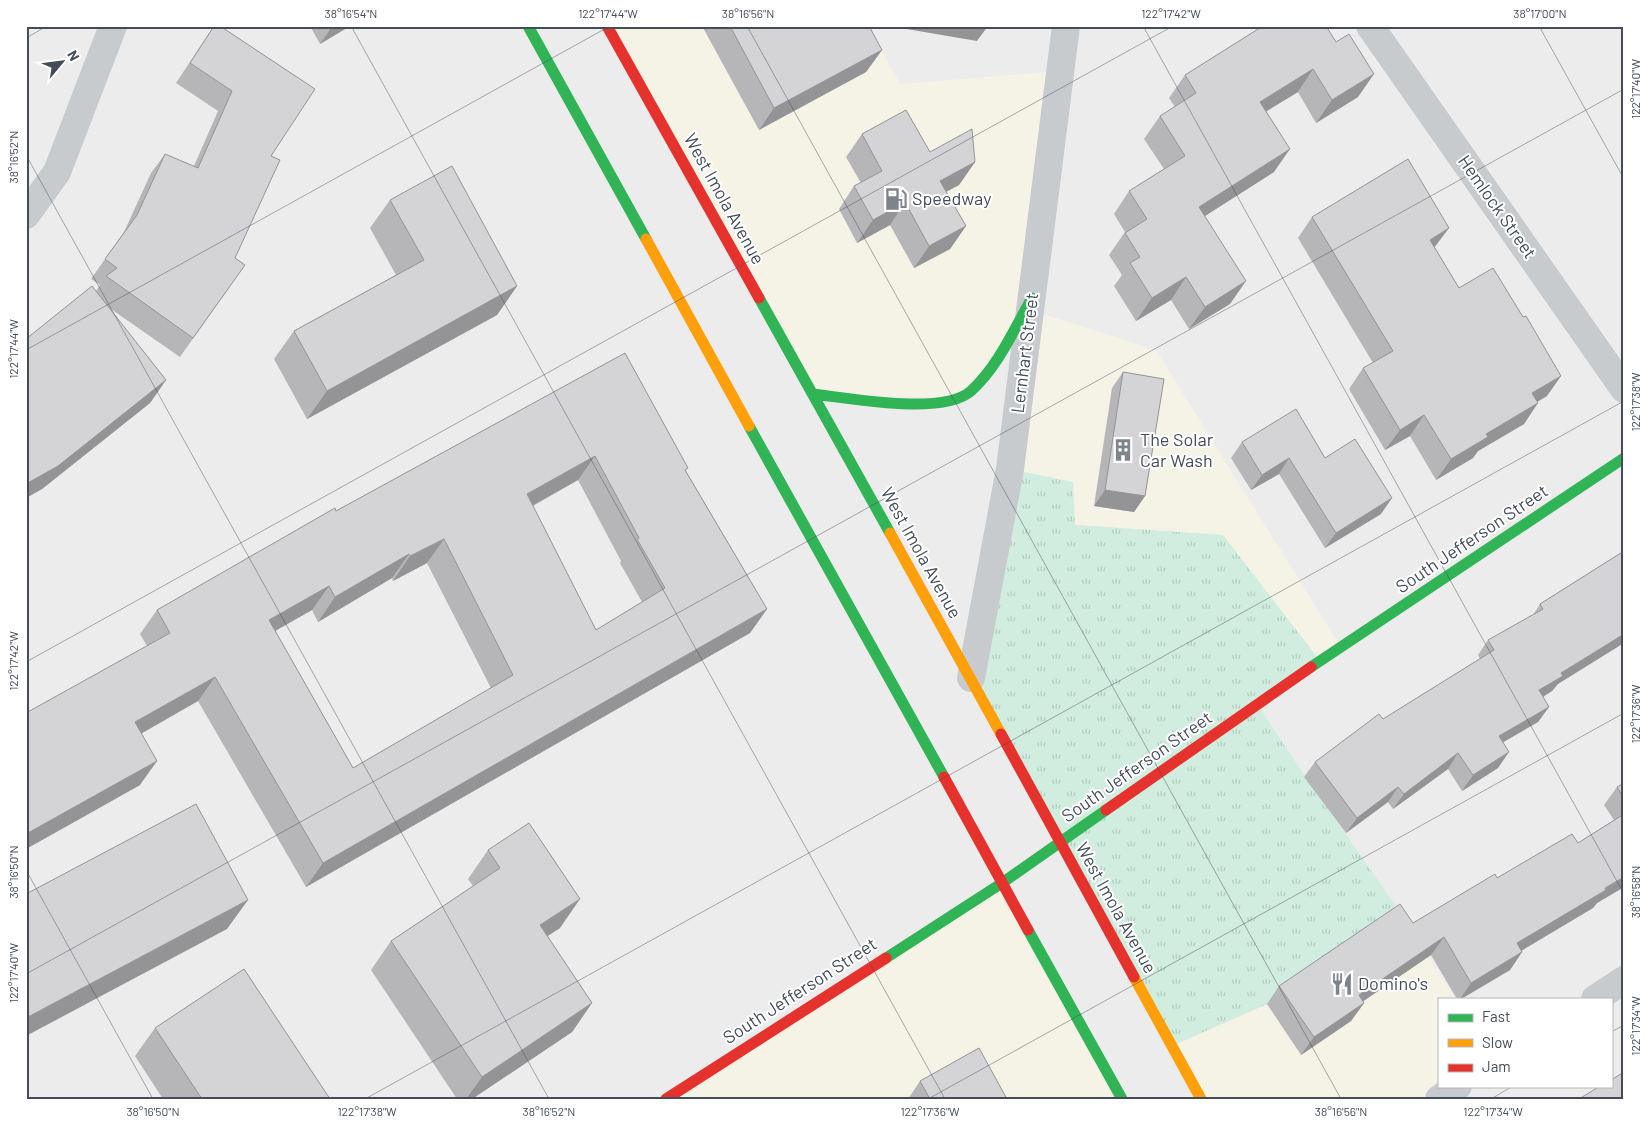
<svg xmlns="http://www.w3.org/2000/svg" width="1650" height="1125" font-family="Barlow,sans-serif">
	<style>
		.commercial { fill: #f5f2e6 }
		.grass { fill: url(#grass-tufts) }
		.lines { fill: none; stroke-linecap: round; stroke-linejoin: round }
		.street { stroke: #c8cbcd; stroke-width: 28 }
		.fast { stroke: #30b455; stroke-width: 11 }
		.slow { stroke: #ff9f0a; stroke-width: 11 }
		.jam { stroke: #e5322d; stroke-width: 11 }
		.wall { fill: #b6b6b9; fill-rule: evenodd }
		.shaded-wall { fill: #949496 }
		.building { fill: #d4d4d7; stroke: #949496; fill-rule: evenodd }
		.ticks { fill: none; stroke: #444c58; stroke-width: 1; stroke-opacity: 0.45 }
		.labels { text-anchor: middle; stroke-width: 4; stroke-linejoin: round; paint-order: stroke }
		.street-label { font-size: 18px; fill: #444c58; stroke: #fff }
		.poi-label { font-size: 18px; fill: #444c58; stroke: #fff; text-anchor: start }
		.neatline { fill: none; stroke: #444c58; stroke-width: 2 }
		.ticks-label { font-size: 12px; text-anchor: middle; fill: #444c58 }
	</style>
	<defs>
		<pattern id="grass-tufts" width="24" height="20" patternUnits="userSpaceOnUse" patternTransform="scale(1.25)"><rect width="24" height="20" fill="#d0eddf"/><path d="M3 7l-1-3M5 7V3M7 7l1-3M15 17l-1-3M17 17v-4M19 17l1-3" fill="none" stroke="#b4cdc1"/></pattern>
	</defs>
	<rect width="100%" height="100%" fill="#edecec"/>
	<!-- commercial -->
	<path class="commercial" d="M 607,26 L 868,26 L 900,84 L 1060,71 L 1032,298 L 962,398 L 813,394 Z
		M 1031,310 L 1156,350 L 1341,647 L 1320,661 L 1223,535 L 1075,525 L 1010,469 Z
		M 1002,883 L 1122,1099 L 666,1099 Z
		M 1402,915 L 1456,999 L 1439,999 L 1439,1099 L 1201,1099 L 1172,1046 L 1267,1004 Z"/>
	<!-- grass -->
	<path class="grass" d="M 1010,469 L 1073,482 L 1075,525 L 1223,535 L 1320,661 L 1258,705 C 1304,777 1354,845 1402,915 L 1388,922 L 1267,1004 L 1172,1046 L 971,678 Z"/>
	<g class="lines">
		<!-- street -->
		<path class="street" d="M 1370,26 L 1624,389
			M 26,215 L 57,172 L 113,26
			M 971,678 L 1010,469 L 1066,26
			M 1595,999 L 1624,980
			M 1439,1099 L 1458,1086"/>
		<!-- fast -->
		<path class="fast" d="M 528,26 L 646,239
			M 759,298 L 890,533
			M 813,394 C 849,398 943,416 971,391 C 998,367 1014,329 1032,298
			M 749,426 L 944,777
			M 1311,667 L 1624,458
			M 1028,930 L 1122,1099
			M 886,958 L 1002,883 L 1106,810"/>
		<!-- slow -->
		<path class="slow" d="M 646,239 L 749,426
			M 890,533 L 1001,734
			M 1134,977 L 1201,1099"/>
		<!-- jam -->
		<path class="jam" d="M 607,26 L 759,298
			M 1001,734 L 1134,977
			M 944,777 L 1028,930
			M 1106,810 L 1311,667
			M 666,1099 L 886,958"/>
	</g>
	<!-- wall -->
	<path class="wall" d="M 214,26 L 271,156 L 235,258 L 245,265 L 180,357 L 108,307 L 166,380 L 150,403 L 42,489 L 26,498 L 26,339 L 96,291 L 100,285 L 91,279 L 124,232 L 151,173 L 165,154 L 194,166 L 218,111 L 176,83 Z
		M 310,26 L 350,26 L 320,44 Z
		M 702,26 L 869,26 L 882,50 L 866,72 L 759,130 Z
		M 1263,26 L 1358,97 L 1316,123 L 1298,92 L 1266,111 L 1274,172 L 1205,216 L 1230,304 L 1189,329 L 1171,300 L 1136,321 L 1114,286 L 1122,275 L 1109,255 L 1125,232 L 1114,214 L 1129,191 L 1164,169 L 1144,139 L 1160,116 L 1175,107 L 1169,98 L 1185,75 Z
		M 862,134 L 930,152 L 975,162 L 959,185 L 946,192 L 966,226 L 950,249 L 914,268 L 890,225 L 857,243 L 839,209 L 854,186 L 861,183 L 846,157 Z
		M 390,200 L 517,286 L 497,315 L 307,419 L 274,359 L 294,331 L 396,275 L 370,228 Z
		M 1312,217 L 1435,248 L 1459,288 L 1547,396 L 1537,402 L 1524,424 L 1478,451 L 1473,458 L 1436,480 L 1410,436 L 1385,450 L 1349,389 L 1363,368 L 1373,363 L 1298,238 Z
		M 625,353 L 686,471 L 767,609 L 750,633 L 306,887 L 198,701 L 141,733 L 140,785 L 26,849 L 147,646 L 140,634 L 157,610 L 336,511 ZM 578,480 L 621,561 L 620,563 L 642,602 L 596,630 L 533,506 ZM 427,563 L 491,688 L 353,768 L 275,631 L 312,610 L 318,622 L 392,578 L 393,581 Z
		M 1123,372 L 1145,496 L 1134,512 L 1094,506 L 1112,388 Z
		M 1242,442 L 1325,458 L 1381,514 L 1325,548 L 1279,474 L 1251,490 L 1231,458 Z
		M 1624,551 L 1558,684 L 1552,691 L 1543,697 L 1549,707 L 1538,722 L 1503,742 L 1498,768 L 1462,791 L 1448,769 L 1393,809 L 1388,802 L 1346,833 L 1304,777 L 1315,762 L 1480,659 L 1478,655 L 1488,640 L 1533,615 L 1540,604 Z
		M 1624,783 L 1624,887 L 1597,903 L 1593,908 L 1521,951 L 1522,952 L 1510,970 L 1461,999 L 1457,999 L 1431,955 L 1363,1001 L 1364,1003 L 1351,1021 L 1301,1055 L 1267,1004 L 1279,986 L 1413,923 L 1497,878 L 1578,843 L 1614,820 L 1604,805 L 1617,787 Z
		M 488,850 L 560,928 L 547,936 L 592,1003 L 572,1032 L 472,1099 L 457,1099 L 371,970 L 391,941 L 473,886 L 468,879 Z
		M 155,1028 L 330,1099 L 163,1099 L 135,1056 Z
		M 920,1081 L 1007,1099 L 908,1099 Z"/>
	<!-- shaded-wall -->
	<path class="shaded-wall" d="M 334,26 L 350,26 L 320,44 L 331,28 Z
		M 889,26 L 988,26 L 977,41 Z
		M 882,50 L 866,72 L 759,130 L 774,108 Z
		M 1313,69 L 1298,92 L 1244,125 L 1260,102 Z
		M 1374,74 L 1358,97 L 1316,123 L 1332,100 Z
		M 1290,149 L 1274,172 L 1183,230 L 1199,207 Z
		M 975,162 L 959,185 L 925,203 L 940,181 Z
		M 905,202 L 890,225 L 857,243 L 873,220 Z
		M 966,226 L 950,249 L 914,268 L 929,246 Z
		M 1449,228 L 1434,248 L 1430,240 Z
		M 1186,277 L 1171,300 L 1136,321 L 1152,298 Z
		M 1246,281 L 1230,304 L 1189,329 L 1205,307 Z
		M 517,286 L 497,315 L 307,419 L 327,391 Z
		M 1561,376 L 1547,396 L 1518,413 L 1532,393 Z
		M 166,380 L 150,403 L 42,489 L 26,498 L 26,484 Z
		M 1538,403 L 1524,424 L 1478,451 L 1473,458 L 1436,480 L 1451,459 L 1486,434 Z
		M 1424,415 L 1410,436 L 1385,450 L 1400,430 Z
		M 595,456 L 578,480 L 510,518 L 527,494 Z
		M 1289,458 L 1279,474 L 1251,490 L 1262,475 Z
		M 1105,490 L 1145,496 L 1134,512 L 1094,506 Z
		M 1392,498 L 1381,514 L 1325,548 L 1336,533 Z
		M 444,539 L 427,563 L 393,581 L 410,556 Z
		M 409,554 L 392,578 L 318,622 L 335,597 Z
		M 329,586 L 312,610 L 252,644 L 269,620 Z
		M 767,609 L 750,633 L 306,887 L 323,863 Z
		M 1624,634 L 1624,643 L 1558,684 L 1552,691 L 1529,705 L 1539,690 L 1561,673 Z
		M 215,677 L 198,701 L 118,747 L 135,722 Z
		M 1549,707 L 1538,722 L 1488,751 L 1499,736 Z
		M 1509,752 L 1498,768 L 1462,791 L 1473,775 Z
		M 1458,753 L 1448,769 L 1393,809 L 1404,794 Z
		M 157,761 L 140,785 L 26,849 L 26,834 Z
		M 1398,787 L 1388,802 L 1346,833 L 1357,818 Z
		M 1624,877 L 1624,887 L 1597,903 L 1593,908 L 1504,961 L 1517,943 Z
		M 580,899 L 560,928 L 520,954 L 540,925 Z
		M 248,900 L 227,929 L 26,1036 L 26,1018 Z
		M 1444,937 L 1431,955 L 1346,1013 L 1359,995 Z
		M 1522,952 L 1510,970 L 1461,999 L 1460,999 L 1471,983 Z
		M 592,1003 L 572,1032 L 472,1099 L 466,1099 L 482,1077 Z
		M 1364,1003 L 1351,1021 L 1301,1055 L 1314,1037 Z"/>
	<!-- building -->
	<path class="building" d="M 214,26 L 220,26 L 315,89 L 271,156 L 280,160 L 235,258 L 245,265 L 193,338 L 106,276 L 117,268 L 105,259 L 137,215 L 165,154 L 198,168 L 232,91 L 190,63 Z
		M 730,26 L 869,26 L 882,50 L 774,108 Z
		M 1263,26 L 1326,26 L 1336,42 L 1349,34 L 1374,74 L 1332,100 L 1313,69 L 1260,102 L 1290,149 L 1199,207 L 1246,281 L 1205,307 L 1186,277 L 1152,298 L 1130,263 L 1140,257 L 1125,233 L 1147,219 L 1129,191 L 1185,156 L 1160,116 L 1196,93 L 1185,75 Z
		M 906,110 L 930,152 L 972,129 L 975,162 L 940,181 L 966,226 L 929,246 L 905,202 L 873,220 L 854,186 L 882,171 L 862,134 Z
		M 1408,159 L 1449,228 L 1430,240 L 1459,288 L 1493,268 L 1523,317 L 1526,316 L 1561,376 L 1532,393 L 1538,403 L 1486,434 L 1488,437 L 1451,459 L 1424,415 L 1400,430 L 1363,368 L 1393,351 L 1312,217 Z
		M 452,166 L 517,286 L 327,391 L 294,331 L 424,260 L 390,200 Z
		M 92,286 L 166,380 L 58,466 L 26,484 L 26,339 Z
		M 625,353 L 688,468 L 685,470 L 767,609 L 323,863 L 215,677 L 135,722 L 157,761 L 26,834 L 26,713 L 170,633 L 157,610 L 335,508 L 336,511 ZM 595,456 L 639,538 L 637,539 L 665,588 L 596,630 L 527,494 ZM 444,539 L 513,675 L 353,768 L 269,620 L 329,586 L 335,597 L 409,554 L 410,556 Z
		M 1123,372 L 1164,379 L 1145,496 L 1105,490 Z
		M 1296,409 L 1325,458 L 1355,439 L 1392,498 L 1336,533 L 1289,458 L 1262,475 L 1242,442 Z
		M 1624,551 L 1624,634 L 1561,673 L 1563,676 L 1539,690 L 1549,707 L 1499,736 L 1509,752 L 1473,775 L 1458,753 L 1404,794 L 1398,787 L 1357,818 L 1315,762 L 1379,714 L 1383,719 L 1494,650 L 1488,640 L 1543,609 L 1540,604 Z
		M 1624,783 L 1624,798 L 1617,787 Z
		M 196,804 L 248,900 L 26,1018 L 26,894 Z
		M 1624,814 L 1624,877 L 1605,888 L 1606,890 L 1517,943 L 1522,952 L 1471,983 L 1444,937 L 1359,995 L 1364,1003 L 1314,1037 L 1279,986 L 1400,904 L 1413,923 L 1495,874 L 1497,878 L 1572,834 L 1578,843 Z
		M 529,823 L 580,899 L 540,925 L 592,1003 L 482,1077 L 391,941 L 500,868 L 488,850 Z
		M 244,969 L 330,1099 L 202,1099 L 155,1028 Z
		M 979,1048 L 1007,1099 L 930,1099 L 920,1081 Z
		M 1624,1072 L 1624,1099 L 1579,1099 L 1600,1086 L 1611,1086 L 1611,1080 Z"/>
	<!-- ticks -->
	<path class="ticks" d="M 351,26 L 945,1099M 747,26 L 1341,1099M 1143,26 L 1624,894M 1539,26 L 1624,179M 26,38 L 47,26M 26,155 L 549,1099M 26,350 L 610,26M 26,662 L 1173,26M 26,870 L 153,1099M 26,974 L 1624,89M 1611,1032 L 1624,1025M 365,1099 L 1624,401M 928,1099 L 1624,713M 1491,1099 L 1513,1086"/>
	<!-- icons -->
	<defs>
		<symbol id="fuel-bare" viewBox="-9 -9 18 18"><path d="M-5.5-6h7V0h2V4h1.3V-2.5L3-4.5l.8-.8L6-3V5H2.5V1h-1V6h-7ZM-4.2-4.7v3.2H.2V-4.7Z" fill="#7f848c" stroke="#fff" stroke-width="2.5" paint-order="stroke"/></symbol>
		<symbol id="building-bare" viewBox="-9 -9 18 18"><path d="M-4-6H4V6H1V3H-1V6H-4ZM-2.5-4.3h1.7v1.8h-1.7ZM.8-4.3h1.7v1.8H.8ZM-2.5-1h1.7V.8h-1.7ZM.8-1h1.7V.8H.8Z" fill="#7f848c" stroke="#fff" stroke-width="2.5" paint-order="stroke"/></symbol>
		<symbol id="restaurant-bare" viewBox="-9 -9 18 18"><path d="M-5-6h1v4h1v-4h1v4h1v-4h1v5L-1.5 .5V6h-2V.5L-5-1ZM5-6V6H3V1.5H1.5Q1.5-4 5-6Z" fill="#7f848c" stroke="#fff" stroke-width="2.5" paint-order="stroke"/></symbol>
	</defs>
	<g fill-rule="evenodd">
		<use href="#fuel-bare" x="880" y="183" width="32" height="32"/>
		<use href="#building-bare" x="1107" y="434" width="32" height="32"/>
		<use href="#restaurant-bare" x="1326" y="968" width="32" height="32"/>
	</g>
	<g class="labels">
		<!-- street labels -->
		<g class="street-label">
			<text transform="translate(724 199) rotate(61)" y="6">West Imola Avenue</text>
			<text transform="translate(1497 207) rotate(55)" y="6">Hemlock Street</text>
			<text transform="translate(1025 353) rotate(-83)" y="6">Lernhart Street</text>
			<text transform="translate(1472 539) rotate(-34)" y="6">South Jefferson Street</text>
			<text transform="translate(921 553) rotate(61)" y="6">West Imola Avenue</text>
			<text transform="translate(1137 767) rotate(-35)" y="6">South Jefferson Street</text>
			<text transform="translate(1116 908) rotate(61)" y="6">West Imola Avenue</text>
			<text transform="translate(800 991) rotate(-33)" y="6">South Jefferson Street</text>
		</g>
		<!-- poi labels -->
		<g class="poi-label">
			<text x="912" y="205">Speedway</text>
			<text x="1140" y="446">The Solar<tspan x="1140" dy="21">Car Wash</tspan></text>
			<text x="1358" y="990">Domino's</text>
		</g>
	</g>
	<!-- border -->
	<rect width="1650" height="1125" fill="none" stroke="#ffffff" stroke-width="55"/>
	<!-- legend -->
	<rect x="1438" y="998" width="175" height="90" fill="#ffffff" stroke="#b4b7bc"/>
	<rect x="1448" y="1014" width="25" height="8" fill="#30b455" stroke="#b4b7bc"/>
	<text x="1482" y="1022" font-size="15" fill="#444c58">Fast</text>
	<rect x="1448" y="1039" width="25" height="8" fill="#ff9f0a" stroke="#b4b7bc"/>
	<text x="1482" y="1048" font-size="15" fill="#444c58">Slow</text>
	<rect x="1448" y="1064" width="25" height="8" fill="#e5322d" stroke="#b4b7bc"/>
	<text x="1482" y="1072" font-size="15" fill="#444c58">Jam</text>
	<!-- north arrow -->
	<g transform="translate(62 62) rotate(61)" stroke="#ffffff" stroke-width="4" paint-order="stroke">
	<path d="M0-4L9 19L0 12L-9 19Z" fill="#444c58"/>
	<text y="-8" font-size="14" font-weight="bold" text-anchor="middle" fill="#444c58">N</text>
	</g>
	<rect x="28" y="28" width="1594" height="1070" class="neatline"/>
	<g class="ticks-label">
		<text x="351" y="18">38°16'54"N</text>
		<text x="608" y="18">122°17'44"W</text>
		<text x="748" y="18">38°16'56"N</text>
		<text x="1171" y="18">122°17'42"W</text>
		<text x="1540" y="18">38°17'00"N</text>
		<text transform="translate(1636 89) rotate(-90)" y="4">122°17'40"W</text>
		<text transform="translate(14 157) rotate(-90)" y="4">38°16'52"N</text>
		<text transform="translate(14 349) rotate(-90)" y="4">122°17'44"W</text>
		<text transform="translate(1636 402) rotate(-90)" y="4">122°17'38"W</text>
		<text transform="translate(14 661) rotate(-90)" y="4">122°17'42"W</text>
		<text transform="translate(1636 714) rotate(-90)" y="4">122°17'36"W</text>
		<text transform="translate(14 872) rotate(-90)" y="4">38°16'50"N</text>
		<text transform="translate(1636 892) rotate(-90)" y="4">38°16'58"N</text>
		<text transform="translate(14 973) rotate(-90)" y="4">122°17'40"W</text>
		<text transform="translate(1636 1026) rotate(-90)" y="4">122°17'34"W</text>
		<text x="153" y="1116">38°16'50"N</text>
		<text x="367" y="1116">122°17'38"W</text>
		<text x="549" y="1116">38°16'52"N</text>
		<text x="930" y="1116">122°17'36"W</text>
		<text x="1341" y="1116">38°16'56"N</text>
		<text x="1493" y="1116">122°17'34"W</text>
	</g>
</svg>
